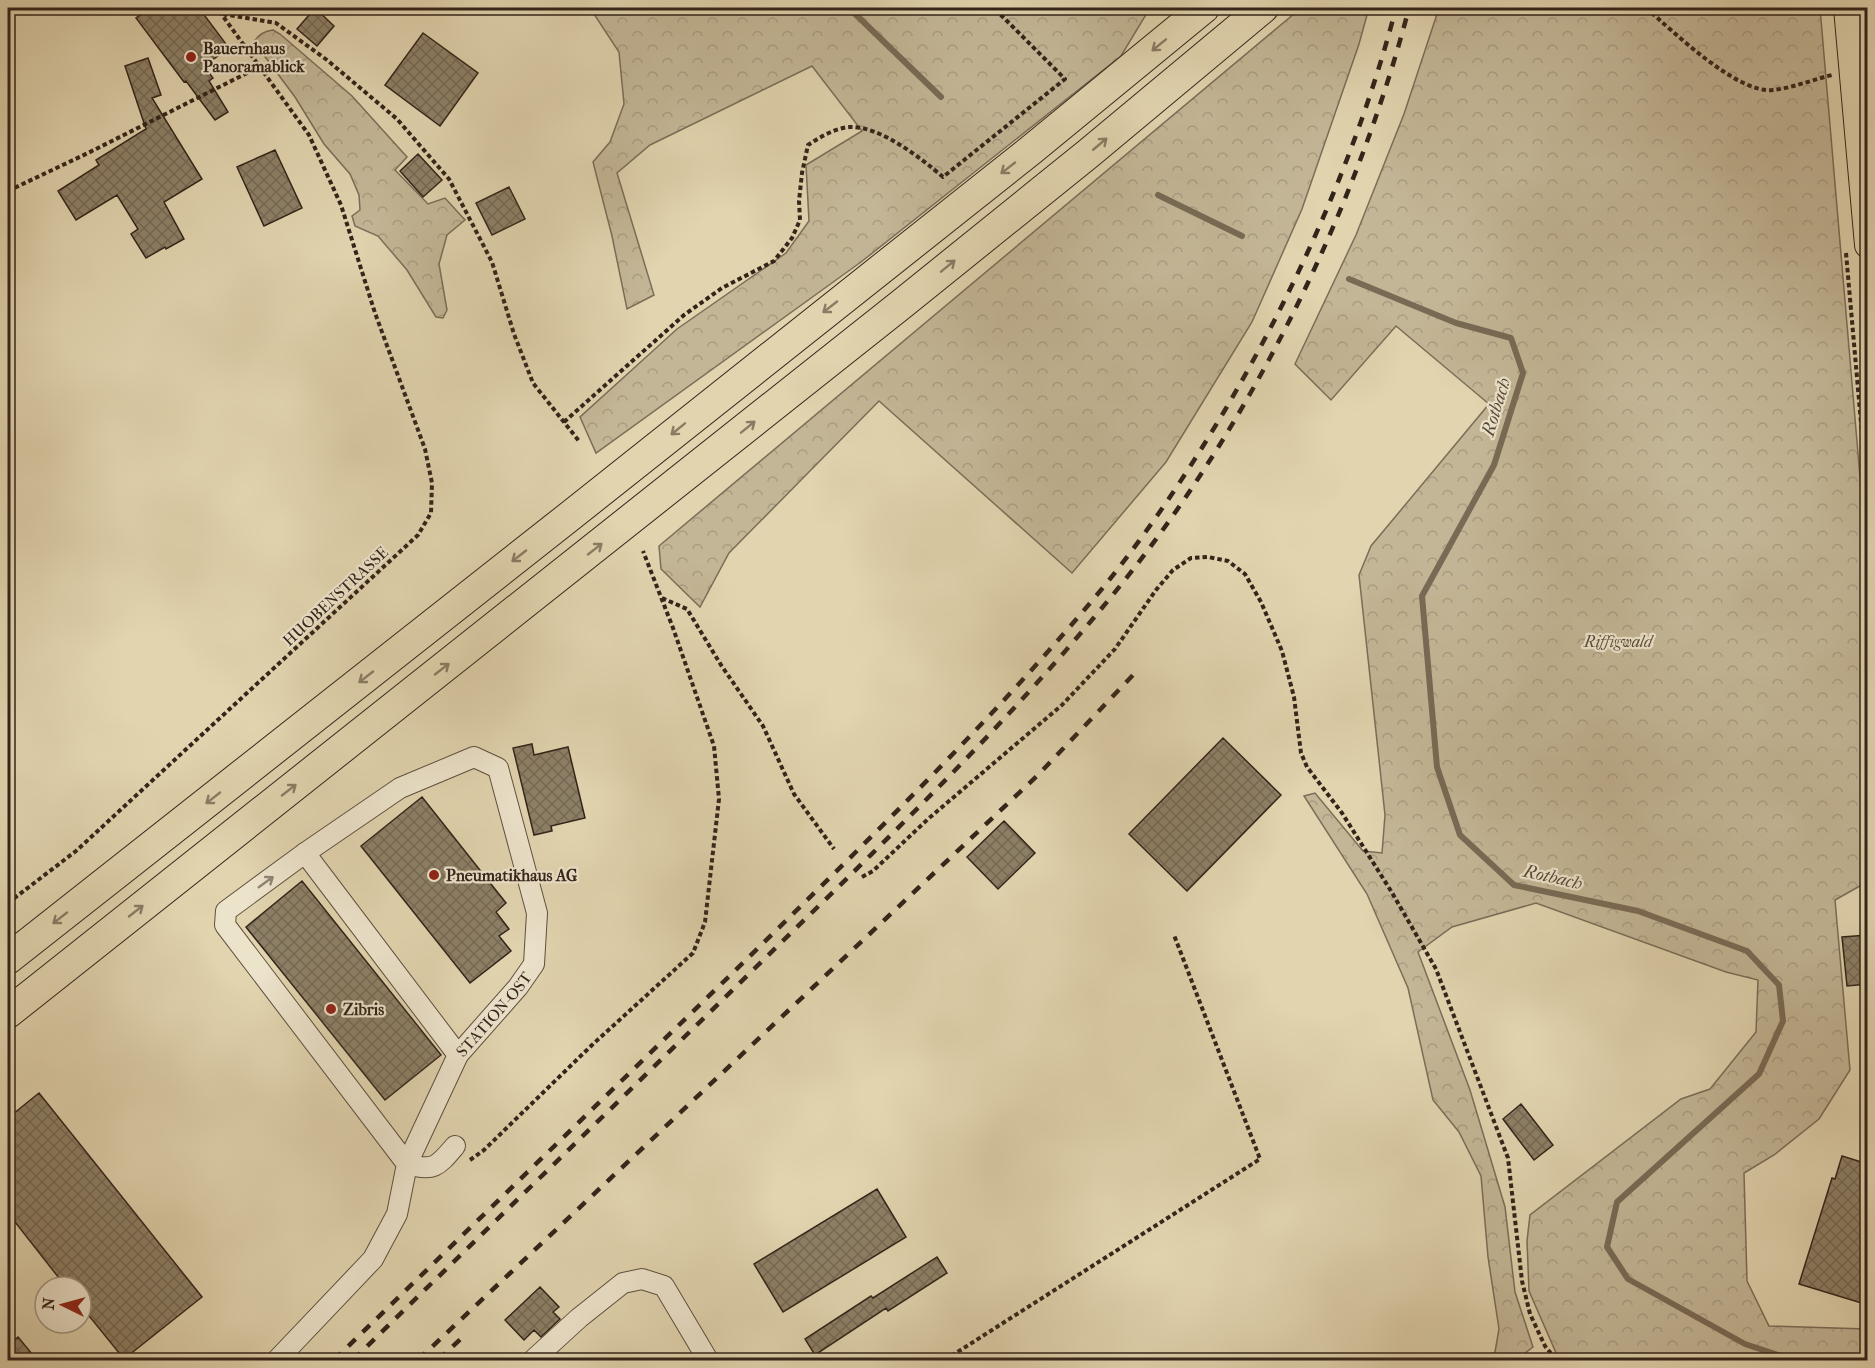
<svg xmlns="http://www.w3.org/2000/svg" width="1875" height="1368" font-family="'IM FELL French Canon',serif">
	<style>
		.forest { fill: url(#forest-crowns); stroke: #7b6d58; stroke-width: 1.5 }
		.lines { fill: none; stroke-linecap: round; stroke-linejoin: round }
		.stream { stroke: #786a55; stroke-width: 6 }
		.building { fill: url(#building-cross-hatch); stroke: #33241a; stroke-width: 1.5 }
		.minor-casing { stroke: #5e503f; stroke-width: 22 }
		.major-casing { stroke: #33241a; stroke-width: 28 }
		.highway-casing { stroke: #33241a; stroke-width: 32 }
		.path { stroke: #33241a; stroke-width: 4; stroke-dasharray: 4.5 3; stroke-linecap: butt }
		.minor { stroke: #ece3cb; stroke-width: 20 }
		.major { stroke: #e1d4af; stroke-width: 26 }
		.highway { stroke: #e1d4af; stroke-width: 30 }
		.rail { stroke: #33241a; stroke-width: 4.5; stroke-dasharray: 10 10; stroke-linecap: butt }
		.oneway { stroke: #8a7c64 }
		.oneway2 { stroke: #908472 }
		.poi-dot { fill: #8f2418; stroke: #ece3cb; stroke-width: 2 }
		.labels { text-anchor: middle; stroke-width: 4.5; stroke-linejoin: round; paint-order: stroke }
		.poi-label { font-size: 16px; font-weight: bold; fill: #33241a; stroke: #ece3cb; text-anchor: start }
		.street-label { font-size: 16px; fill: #33241a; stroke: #ece3cb }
		.park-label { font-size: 16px; font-style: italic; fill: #574839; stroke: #ece3cb }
		.water-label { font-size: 18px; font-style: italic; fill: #564737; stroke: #ece3cb }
	</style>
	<defs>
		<pattern id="forest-crowns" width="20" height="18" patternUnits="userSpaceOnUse" patternTransform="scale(1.5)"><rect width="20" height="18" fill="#c3b696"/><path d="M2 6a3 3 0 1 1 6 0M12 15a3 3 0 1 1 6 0" fill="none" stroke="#a89c81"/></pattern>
		<pattern id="building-cross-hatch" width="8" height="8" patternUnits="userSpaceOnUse" patternTransform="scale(1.5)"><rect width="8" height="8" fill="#8d8067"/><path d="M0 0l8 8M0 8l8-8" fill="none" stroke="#746954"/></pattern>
	</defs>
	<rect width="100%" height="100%" fill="#e1d4af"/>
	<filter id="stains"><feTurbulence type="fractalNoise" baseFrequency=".00333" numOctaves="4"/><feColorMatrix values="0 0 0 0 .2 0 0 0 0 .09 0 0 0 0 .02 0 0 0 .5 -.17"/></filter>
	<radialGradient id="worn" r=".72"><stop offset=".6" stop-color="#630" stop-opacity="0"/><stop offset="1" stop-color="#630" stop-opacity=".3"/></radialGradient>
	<!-- forest -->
	<path class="forest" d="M 590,8 L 1150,8 L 1121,56 L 861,262 L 596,453 L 580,417 L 677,329 L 786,253 L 809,221 L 806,165 L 862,131 L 812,66 L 650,145 L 617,173 L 654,295 L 627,309 L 612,236 L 593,162 L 610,142 L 624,104 L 619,52 Z
		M 1301,8 L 1369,8 L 1359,44 L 1302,209 L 1252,322 L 1166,462 L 1072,573 L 879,401 L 729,553 L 700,607 L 661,569 L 659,546 Z
		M 1439,8 L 1820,8 L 1867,559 L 1867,882 L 1835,900 L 1850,1070 L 1819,1119 L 1774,1155 L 1744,1173 L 1747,1281 L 1769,1326 L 1867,1329 L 1867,1360 L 1565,1360 L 1557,1355 L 1529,1291 L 1527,1241 L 1530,1215 L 1681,1099 L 1710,1089 L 1756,1032 L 1758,980 L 1726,972 L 1536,903 L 1452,927 L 1418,952 L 1470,1090 L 1505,1207 L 1515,1292 L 1533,1347 L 1516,1360 L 1483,1360 L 1495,1352 L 1499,1329 L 1488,1257 L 1481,1176 L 1459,1132 L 1433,1100 L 1408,988 L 1367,894 L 1304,796 L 1315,793 L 1363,851 L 1382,853 L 1385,815 L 1359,575 L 1371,546 L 1489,404 L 1396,326 L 1331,400 L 1295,364 L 1356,235 L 1404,114 Z
		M 273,30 L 280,34 L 352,96 L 407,157 L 395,170 L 428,204 L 445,198 L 465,220 L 447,235 L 439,264 L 447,310 L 443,318 L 436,317 L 407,270 L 378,236 L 355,226 L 352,216 L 360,210 L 359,195 L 350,174 L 324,144 L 295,97 L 254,42 C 258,35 264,31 273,30 Z"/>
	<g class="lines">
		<!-- stream -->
		<path class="stream" d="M 849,8 L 941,97
			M 1158,195 L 1242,236
			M 1349,279 L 1456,323 L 1511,338 L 1523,373 L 1494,465 L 1422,596 L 1437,767 L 1460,835 L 1514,885 L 1638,911 L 1747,951 L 1779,985 L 1783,1021 L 1759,1074 L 1617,1202 L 1607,1247 L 1628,1279 L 1745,1344 L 1793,1360"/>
	</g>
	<!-- building -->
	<path class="building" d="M 150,8 L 199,8 L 229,48 L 204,66 L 213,78 L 209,81 L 228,112 L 215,120 L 186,81 L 184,82 L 136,18 Z
		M 315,8 L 334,26 L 317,46 L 297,29 Z
		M 423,33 L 478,73 L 440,126 L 385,85 Z
		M 148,58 L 161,95 L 152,98 L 202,179 L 164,202 L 184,239 L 166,249 L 165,247 L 146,258 L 131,234 L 138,229 L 117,195 L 76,220 L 58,191 L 99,165 L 96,160 L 146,129 L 125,66 Z
		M 275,150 L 302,208 L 264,226 L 237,167 Z
		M 418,154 L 442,180 L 423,197 L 400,171 Z
		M 509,187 L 525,219 L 492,235 L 476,203 Z
		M 1223,738 L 1281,795 L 1187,891 L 1129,834 Z
		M 532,744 L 534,755 L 568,747 L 585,818 L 551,826 L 552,831 L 534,835 L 513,748 Z
		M 422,797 L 506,903 L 496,912 L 509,929 L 499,936 L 511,951 L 470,983 L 361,846 Z
		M 1004,821 L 1035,853 L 998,889 L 967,857 Z
		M 302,881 L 441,1055 L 385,1100 L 246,927 Z
		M 1868,935 L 1868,984 L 1847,986 L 1842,937 Z
		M 39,1093 L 202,1297 L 124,1359 L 81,1306 L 81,1287 L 66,1287 L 8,1213 L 8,1118 Z
		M 1521,1104 L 1553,1145 L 1534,1160 L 1503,1119 Z
		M 1842,1156 L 1868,1164 L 1868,1305 L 1799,1284 L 1832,1178 L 1835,1179 Z
		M 877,1189 L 906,1237 L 783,1312 L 754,1264 Z
		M 937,1257 L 947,1273 L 888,1311 L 886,1308 L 815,1355 L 805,1339 L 871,1296 L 873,1298 Z
		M 540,1287 L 559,1307 L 553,1312 L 560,1319 L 541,1337 L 534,1330 L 524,1340 L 505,1320 Z
		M 18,1337 L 37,1360 L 8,1360 L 8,1345 Z"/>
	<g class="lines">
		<defs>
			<g id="minor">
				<path d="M 305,853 L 458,1055"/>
				<path id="s1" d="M 277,1360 L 373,1259 L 397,1214 L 407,1164 L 458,1055 L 518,987 L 534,964 L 537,913 L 498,768 L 474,757 L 400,788 L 305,853 L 226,911 L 225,925 L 407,1164 C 434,1172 438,1166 455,1146"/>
				<path d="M 533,1360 L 579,1318 L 623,1283 L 642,1279 L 664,1286 L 708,1360"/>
			</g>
			<path id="major" d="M 1847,8 L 1868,245"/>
			<path id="highway" d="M 8,959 L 565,520 L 1031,150 L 1204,8
				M 8,1013 L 903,303 L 1089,153 L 1263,8"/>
		</defs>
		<!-- minor casing -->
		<use href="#minor" class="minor-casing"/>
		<!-- major casing -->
		<use href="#major" class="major-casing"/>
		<!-- highway casing -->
		<use href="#highway" class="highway-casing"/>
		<!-- path -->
		<path class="path" d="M 1646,8 C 1673,31 1737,94 1773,90 C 1792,88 1812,80 1832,75
			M 223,14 L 276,23 L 327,60 L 397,119 L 449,179 L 492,262 L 514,334 L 533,383 L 579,441
			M 8,191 L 88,153 L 261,66
			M 1846,253 L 1868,502
			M 564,422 L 684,315 L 722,288 L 774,261 L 792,238 L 800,220 L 799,201 L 802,173 L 808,145 C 820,137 835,128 850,127 C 880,126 921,158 943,177 L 1065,79 L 994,8
			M 662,598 L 687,609 L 721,665 L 763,726 L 794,794 L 834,849
			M 862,877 L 873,871 L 928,819 L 1062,705 L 1115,649 L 1156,590 L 1173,570 L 1191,558 L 1208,557 L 1228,561 L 1245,574 L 1261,602 L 1282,651 L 1294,697 L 1301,753 L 1307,767 L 1342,813 L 1391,891 L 1436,969 L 1508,1158 L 1522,1281 L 1530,1314 L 1545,1346 L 1556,1360
			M 8,903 L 76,851 L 418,535 L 431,513 L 432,483 L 425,449 L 375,313 L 341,205 L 309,135 L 217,8
			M 470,1160 L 484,1150 L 592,1045 L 693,953 L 705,922 L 719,799 L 714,746 L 673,628 L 643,551
			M 945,1360 L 1260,1159 L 1174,935"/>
		<!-- minor -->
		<use href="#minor" class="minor"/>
		<!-- major -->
		<use href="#major" class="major"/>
		<!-- highway -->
		<use href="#highway" class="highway"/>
		<!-- rail -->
		<path class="rail" d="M 334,1360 C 472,1226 611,1091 749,957 C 870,838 992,721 1101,590 C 1147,534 1188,472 1225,410 C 1299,284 1359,149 1396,8
			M 353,1360 C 486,1230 620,1100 754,969 C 877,849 1002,730 1111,597 C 1247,432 1355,214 1409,8
			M 418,1360 L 1038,775 L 1134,674
			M 438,1360 L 465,1335"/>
	</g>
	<!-- one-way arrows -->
	<defs><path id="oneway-shaft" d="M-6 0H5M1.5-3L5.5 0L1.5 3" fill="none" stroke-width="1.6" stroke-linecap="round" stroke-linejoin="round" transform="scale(1.5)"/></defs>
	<g class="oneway">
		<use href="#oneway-shaft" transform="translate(1159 45) rotate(141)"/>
		<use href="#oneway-shaft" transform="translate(1100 144) rotate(-40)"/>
		<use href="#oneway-shaft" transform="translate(1008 168) rotate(142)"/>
		<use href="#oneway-shaft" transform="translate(948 266) rotate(-39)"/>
		<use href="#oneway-shaft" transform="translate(830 307) rotate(142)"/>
		<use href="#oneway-shaft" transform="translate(748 427) rotate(-39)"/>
		<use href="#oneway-shaft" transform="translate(678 429) rotate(141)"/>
		<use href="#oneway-shaft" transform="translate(595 549) rotate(-38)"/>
		<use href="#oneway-shaft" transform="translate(519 556) rotate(142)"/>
		<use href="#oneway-shaft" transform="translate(442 669) rotate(-38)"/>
		<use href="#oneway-shaft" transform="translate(366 677) rotate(142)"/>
		<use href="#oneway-shaft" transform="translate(289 790) rotate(-38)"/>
		<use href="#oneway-shaft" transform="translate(213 798) rotate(142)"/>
		<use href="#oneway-shaft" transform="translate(136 911) rotate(-38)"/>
		<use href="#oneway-shaft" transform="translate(60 918) rotate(142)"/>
	</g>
	<use class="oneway2" href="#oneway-shaft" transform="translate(266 882) rotate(-36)"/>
	<!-- markers -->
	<g class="poi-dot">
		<circle cx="191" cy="57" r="6"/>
		<circle cx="434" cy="875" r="6"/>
		<circle cx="331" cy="1009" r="6"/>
	</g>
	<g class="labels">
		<!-- poi labels -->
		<g class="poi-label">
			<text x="203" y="54">Bauernhaus<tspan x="203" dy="18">Panoramablick</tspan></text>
			<text x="446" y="881">Pneumatikhaus AG</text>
			<text x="343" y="1015">Zibris</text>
		</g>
		<!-- street labels -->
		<g class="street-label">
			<text transform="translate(335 596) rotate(-43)" y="6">HUOBENSTRASSE</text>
			<text dy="6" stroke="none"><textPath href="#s1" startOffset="416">STATION-OST</textPath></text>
		</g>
		<!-- park labels -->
		<g class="park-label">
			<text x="1618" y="647">Riffigwald</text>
		</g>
		<!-- water labels -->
		<g class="water-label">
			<text transform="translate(1496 407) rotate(-73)" y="6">Rotbach</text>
			<text transform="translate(1553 877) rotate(13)" y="6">Rotbach</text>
		</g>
	</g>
	<!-- margin -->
	<rect width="1875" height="1368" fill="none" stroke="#e1d4af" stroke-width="30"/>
	<rect x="9" y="9" width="1857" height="1350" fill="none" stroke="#33241a" stroke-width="3"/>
	<rect x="15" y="15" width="1845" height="1338" fill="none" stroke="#33241a" stroke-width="1.5"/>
	<!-- north arrow -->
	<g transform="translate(63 1305) rotate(275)"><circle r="28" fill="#ece3cb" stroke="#a29784" stroke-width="1.5"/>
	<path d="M0-4.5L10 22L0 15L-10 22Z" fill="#8f2418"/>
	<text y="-9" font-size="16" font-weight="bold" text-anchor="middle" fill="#33241a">N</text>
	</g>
	<rect width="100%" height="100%" filter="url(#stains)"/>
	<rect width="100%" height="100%" fill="url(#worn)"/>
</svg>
